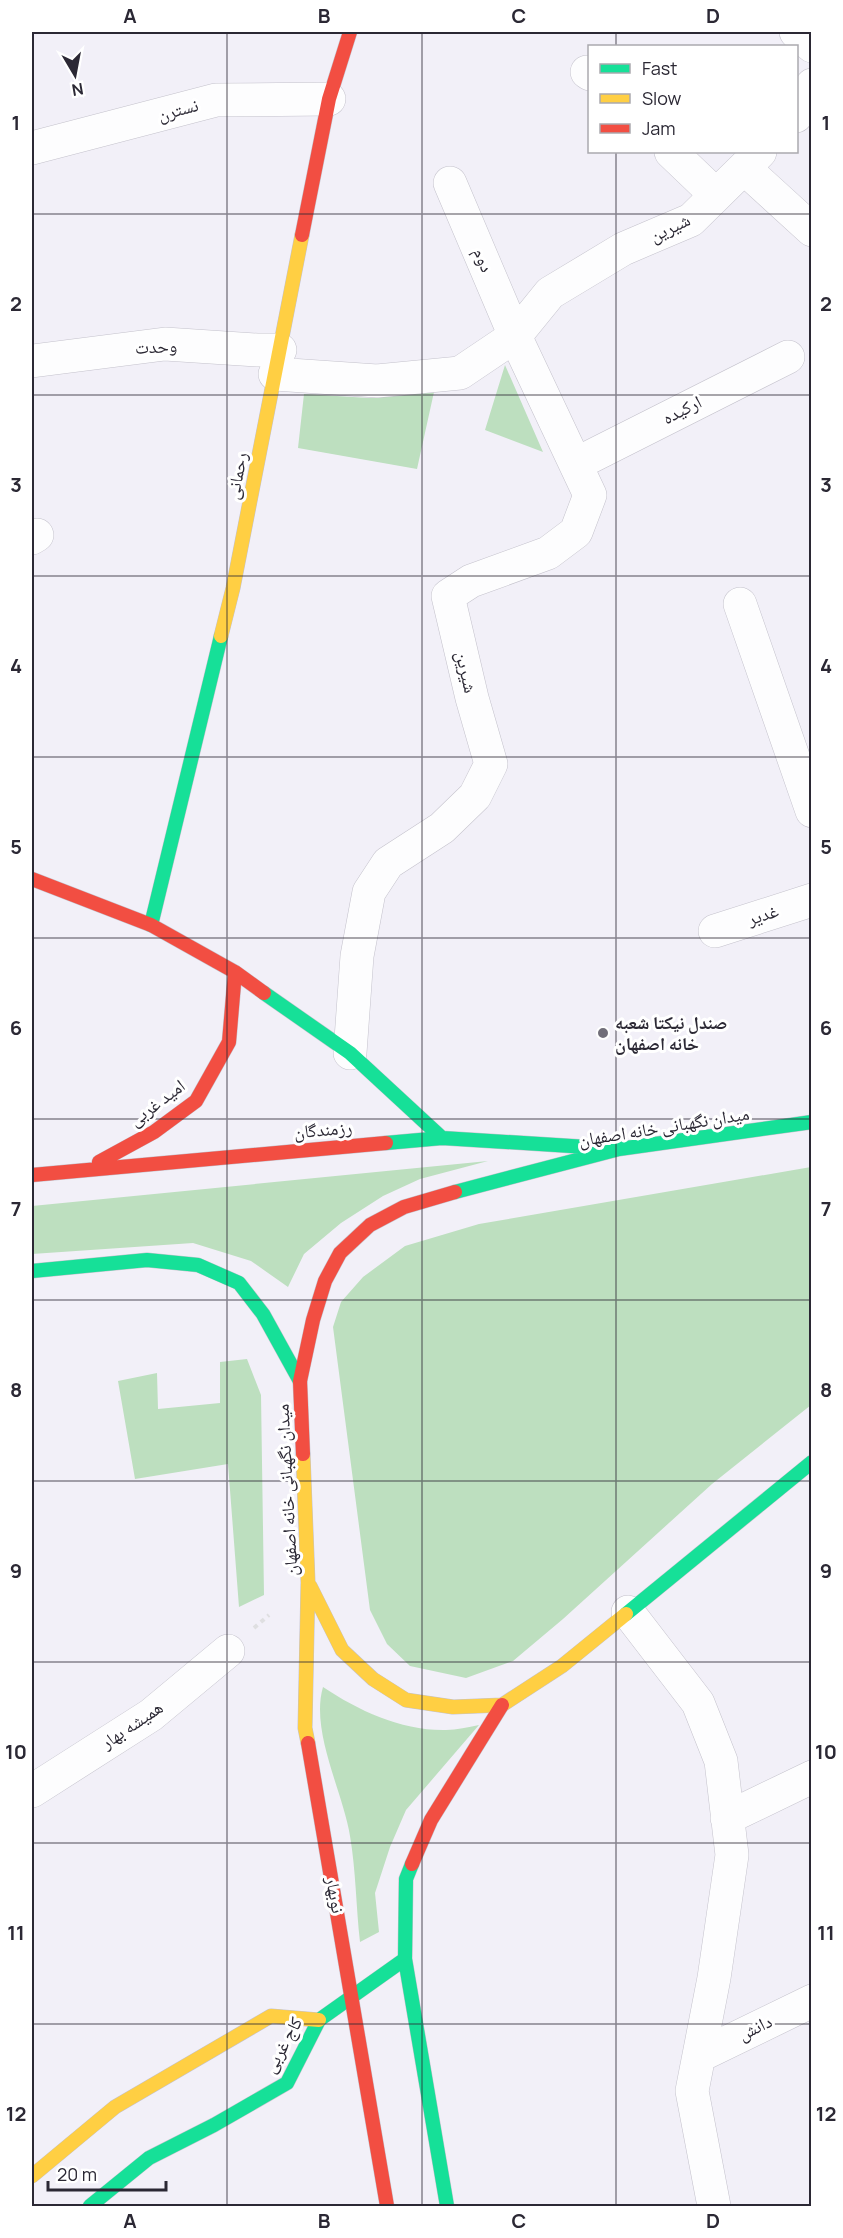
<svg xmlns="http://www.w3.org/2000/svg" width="843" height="2238" font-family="Manrope,'Noto Naskh Arabic',sans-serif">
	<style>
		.green { fill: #bddfbf }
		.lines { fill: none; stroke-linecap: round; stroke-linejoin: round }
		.street-casing { stroke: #c4c2cc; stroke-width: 34 }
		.fast-casing { stroke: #c4c2cc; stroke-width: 15 }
		.slow-casing { stroke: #c4c2cc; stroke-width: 15 }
		.jam-casing { stroke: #c4c2cc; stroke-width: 15 }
		.path { stroke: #dfdfe1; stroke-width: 4; stroke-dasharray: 4.5 4.5; stroke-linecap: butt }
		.street { stroke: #fdfdfe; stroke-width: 33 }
		.fast { stroke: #16e098; stroke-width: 14 }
		.slow { stroke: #ffcf43; stroke-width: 14 }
		.jam { stroke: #f24e42; stroke-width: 14 }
		.grid { fill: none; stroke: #2b2834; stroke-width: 1.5; stroke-opacity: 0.55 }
		.poi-dot { fill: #716e79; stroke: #fff; stroke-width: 2 }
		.labels { text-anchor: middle; stroke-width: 6; stroke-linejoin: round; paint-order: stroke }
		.street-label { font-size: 18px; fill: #2b2834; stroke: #fff }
		.poi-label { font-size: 18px; font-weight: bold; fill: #2b2834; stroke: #fff; text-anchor: start }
		.neatline { fill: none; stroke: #2b2834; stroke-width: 2 }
		.grid-label { font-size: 20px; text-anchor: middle; font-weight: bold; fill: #2b2834 }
	</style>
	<rect width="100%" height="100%" fill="#f2f0f8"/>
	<!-- green -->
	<path class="green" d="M 505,365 L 543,452 L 485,430 Z
		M 434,392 L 417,469 L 298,448 L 304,394 L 369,398 Z
		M 488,1161 L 420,1179 L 383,1196 L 341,1223 L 304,1254 L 288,1287 L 251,1261 L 193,1243 L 32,1254 L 32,1206 Z
		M 811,1167 L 811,1405 L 712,1484 L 563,1619 L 513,1661 L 466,1678 L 410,1666 L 387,1644 L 370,1610 L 333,1327 L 341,1302 L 363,1277 L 405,1246 L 479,1224 Z
		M 247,1359 L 261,1395 L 264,1595 L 239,1607 L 228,1464 L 135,1479 L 118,1381 L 157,1373 L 158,1409 L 220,1403 L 220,1362 Z
		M 323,1687 C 359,1711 402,1731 446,1730 C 457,1730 468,1727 479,1725 L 406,1810 L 390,1847 L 375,1893 L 379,1932 L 360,1942 C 356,1907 356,1871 350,1836 C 343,1792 310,1731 323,1687 Z"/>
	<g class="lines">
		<defs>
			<path id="street" d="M 796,32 L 812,46
				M 587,72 L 590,74
				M 796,116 L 812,85
				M 32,148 L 216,100 L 329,99
				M 671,152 L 716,195
				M 744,168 L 812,230
				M 32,361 L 165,344 L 257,350 L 280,350
				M 275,374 L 377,381 L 460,373 L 515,336 L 550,293 L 623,249 L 691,220 L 760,152
				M 576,464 L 788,357
				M 32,538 L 37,535
				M 740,604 L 812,811
				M 715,931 L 812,900
				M 350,1053 L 357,956 L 369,892 L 388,863 L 442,828 L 475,796 L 491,764 L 472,698 L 448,596 L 471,581 L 548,553 L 576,532 L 590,495 L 515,336 L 450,183
				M 628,1612 L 698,1703 L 721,1761 L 732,1855 L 714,1978 L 692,2091 L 714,2206
				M 32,1791 L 151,1715 L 228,1651
				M 727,1818 L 812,1777
				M 699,2056 L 812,2001"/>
			<path id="fast" d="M 151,925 L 221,636
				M 264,993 L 350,1053 L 442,1138
				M 386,1143 L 442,1138 L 587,1147
				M 455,1192 L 619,1149 L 812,1122
				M 32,1271 L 147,1260 L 198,1265 L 239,1283 L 263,1314 L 300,1381
				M 626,1614 L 812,1462
				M 412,1864 L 406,1879 L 405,1959 L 447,2206
				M 90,2206 L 149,2158 L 214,2125 L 287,2083 L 319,2020 L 405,1959"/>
			<path id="slow" d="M 221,636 L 233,588 L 302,235
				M 303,1454 L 308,1582 L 305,1728 L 308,1743
				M 310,1586 L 342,1650 L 373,1679 L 406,1700 L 453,1707 L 502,1705 L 562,1666 L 626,1614
				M 32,2176 L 115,2107 L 271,2016 L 319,2020"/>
			<path id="jam" d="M 302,235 L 329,99 L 350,32
				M 32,879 L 151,925 L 235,972 L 264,993
				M 99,1162 L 154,1132 L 196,1101 L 229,1042 L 235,972
				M 32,1175 L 386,1143
				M 303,1454 L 300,1381 L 313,1320 L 325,1281 L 340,1253 L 370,1225 L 404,1207 L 455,1192
				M 308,1743 L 387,2206
				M 412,1864 L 431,1820 L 502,1705"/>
		</defs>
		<!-- street casing -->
		<use href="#street" class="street-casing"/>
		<!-- fast casing -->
		<use href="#fast" class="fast-casing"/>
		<!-- slow casing -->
		<use href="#slow" class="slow-casing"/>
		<!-- jam casing -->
		<use href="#jam" class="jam-casing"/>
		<!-- path -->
		<path class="path" d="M 254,1628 L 269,1615"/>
		<!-- street -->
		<use href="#street" class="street"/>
		<!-- fast -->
		<use href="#fast" class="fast"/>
		<!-- slow -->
		<use href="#slow" class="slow"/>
		<!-- jam -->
		<use href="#jam" class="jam"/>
	</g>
	<!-- grid -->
	<path class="grid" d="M 227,32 L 227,2206M 422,32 L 422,2206M 616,32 L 616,46M 616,152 L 616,2206M 32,214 L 812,214M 32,395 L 812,395M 32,576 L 812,576M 32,757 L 812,757M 32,938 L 812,938M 32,1119 L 812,1119M 32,1300 L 812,1300M 32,1481 L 812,1481M 32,1662 L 812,1662M 32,1843 L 812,1843M 32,2024 L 812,2024"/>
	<!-- markers -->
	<circle class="poi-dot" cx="603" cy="1033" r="6"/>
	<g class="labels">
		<!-- street labels -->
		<g class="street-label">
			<text transform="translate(178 110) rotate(-15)" y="6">نسترن</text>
			<text transform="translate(670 228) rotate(-26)" y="6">شیرین</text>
			<text transform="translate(483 260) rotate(67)" y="6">دوم</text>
			<text transform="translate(156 347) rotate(-3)" y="6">وحدت</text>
			<text transform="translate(682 410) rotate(-27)" y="6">ارکیده</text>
			<text transform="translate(237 476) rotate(-79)" y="6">رحمانی</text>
			<text transform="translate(466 672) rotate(77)" y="6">شیرین</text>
			<text transform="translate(763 915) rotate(-18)" y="6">غدیر</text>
			<text transform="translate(157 1103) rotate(-37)" y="6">امید غربی</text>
			<text transform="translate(664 1127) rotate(-9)" y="6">میدان نگهبانی خانه اصفهان</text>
			<text transform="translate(323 1130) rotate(-5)" y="6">رزمندگان</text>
			<text transform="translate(287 1490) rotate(-93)" y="6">میدان نگهبانی خانه اصفهان</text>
			<text transform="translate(132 1725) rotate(-34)" y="6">همیشه بهار</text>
			<text transform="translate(335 1895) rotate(80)" y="6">نوبهار</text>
			<text transform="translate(755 2028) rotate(-26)" y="6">دانش</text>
			<text transform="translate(283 2045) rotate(-61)" y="6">کاج غربی</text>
		</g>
		<!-- poi labels -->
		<g class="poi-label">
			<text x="615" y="1029">صندل نیکتا شعبه<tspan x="615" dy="21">خانه اصفهان</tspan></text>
		</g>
	</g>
	<!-- border -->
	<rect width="843" height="2238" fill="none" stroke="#ffffff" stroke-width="66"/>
	<!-- legend -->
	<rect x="588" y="45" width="210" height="108" fill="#ffffff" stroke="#aaa9ae" stroke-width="1.5"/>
	<rect x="600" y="64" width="30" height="9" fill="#16e098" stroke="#aaa9ae" stroke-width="1.5"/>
	<text x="642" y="75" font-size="18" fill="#2b2834">Fast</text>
	<rect x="600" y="94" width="30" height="9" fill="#ffcf43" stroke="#aaa9ae" stroke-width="1.5"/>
	<text x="642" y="105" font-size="18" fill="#2b2834">Slow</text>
	<rect x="600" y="124" width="30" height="9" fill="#f24e42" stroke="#aaa9ae" stroke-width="1.5"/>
	<text x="642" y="135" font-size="18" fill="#2b2834">Jam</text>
	<!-- north arrow -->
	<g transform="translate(75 75) rotate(170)" stroke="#ffffff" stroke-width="4.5" paint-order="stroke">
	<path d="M0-4.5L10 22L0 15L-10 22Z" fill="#2b2834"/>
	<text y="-9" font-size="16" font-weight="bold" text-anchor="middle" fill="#2b2834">N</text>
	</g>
	<!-- scale -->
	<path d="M48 2181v9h118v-9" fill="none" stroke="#2b2834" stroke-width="3"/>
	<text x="57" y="2181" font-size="18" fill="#2b2834" stroke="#ffffff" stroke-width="4.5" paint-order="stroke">20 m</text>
	<rect x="33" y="33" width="777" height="2172" class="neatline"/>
	<g class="grid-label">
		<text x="130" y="23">A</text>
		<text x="324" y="23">B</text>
		<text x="519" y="23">C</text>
		<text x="713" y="23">D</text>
		<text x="16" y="130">1</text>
		<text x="826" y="130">1</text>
		<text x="16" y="311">2</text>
		<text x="826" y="311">2</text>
		<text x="16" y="492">3</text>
		<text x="826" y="492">3</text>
		<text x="16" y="673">4</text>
		<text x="826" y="673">4</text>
		<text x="16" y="854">5</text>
		<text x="826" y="854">5</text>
		<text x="16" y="1035">6</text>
		<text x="826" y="1035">6</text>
		<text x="16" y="1216">7</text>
		<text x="826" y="1216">7</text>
		<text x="16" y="1397">8</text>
		<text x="826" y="1397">8</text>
		<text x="16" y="1578">9</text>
		<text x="826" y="1578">9</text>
		<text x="16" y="1759">10</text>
		<text x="826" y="1759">10</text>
		<text x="16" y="1940">11</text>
		<text x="826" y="1940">11</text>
		<text x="16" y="2121">12</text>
		<text x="826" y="2121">12</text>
		<text x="130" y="2228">A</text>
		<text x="324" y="2228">B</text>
		<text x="519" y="2228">C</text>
		<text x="713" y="2228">D</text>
	</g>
</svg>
